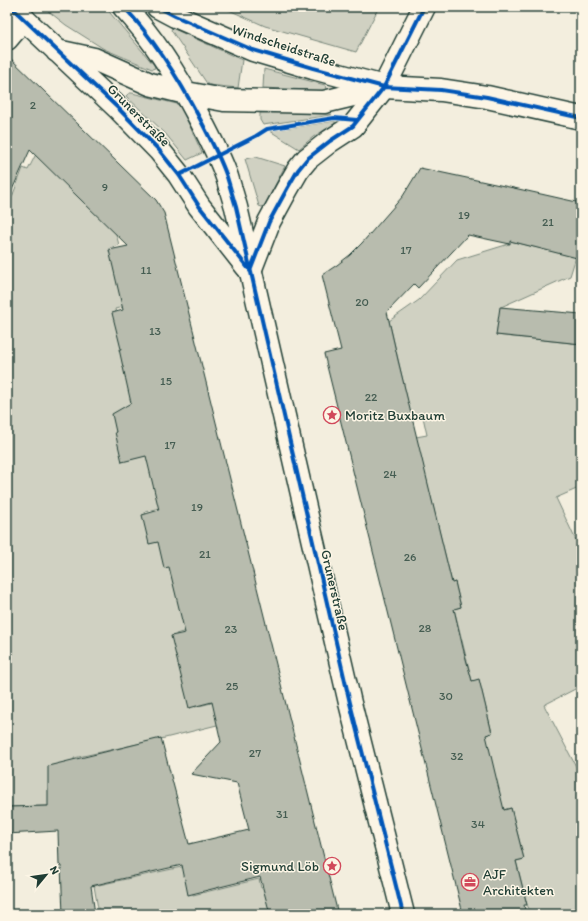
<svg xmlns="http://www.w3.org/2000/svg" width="588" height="921" font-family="Itim,sans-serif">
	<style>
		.green { fill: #d0d1c2; stroke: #78877b }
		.building { fill: #b8bcae; stroke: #1f3d34 }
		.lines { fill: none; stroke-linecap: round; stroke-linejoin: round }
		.street-casing { stroke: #1f3d34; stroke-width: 25 }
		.secondary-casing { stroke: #1f3d34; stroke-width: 25 }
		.street { stroke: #fcf5e5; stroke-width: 22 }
		.secondary { stroke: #fcf5e5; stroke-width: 22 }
		.cycleway-casing { stroke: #fcf5e5; stroke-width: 6 }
		.cycleway { stroke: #0057b8; stroke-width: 4 }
		.labels { text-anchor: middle; stroke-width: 3; stroke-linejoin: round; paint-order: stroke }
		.number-label { font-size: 12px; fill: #455d52 }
		.street-label { font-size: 14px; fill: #1f3d34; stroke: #fcf5e5 }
		.poi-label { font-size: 14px; fill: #1f3d34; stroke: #fcf5e5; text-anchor: start }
	</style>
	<rect width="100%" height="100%" fill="#f3eede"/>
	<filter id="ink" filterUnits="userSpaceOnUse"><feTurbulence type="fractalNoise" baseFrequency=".025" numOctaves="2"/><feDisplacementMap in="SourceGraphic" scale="8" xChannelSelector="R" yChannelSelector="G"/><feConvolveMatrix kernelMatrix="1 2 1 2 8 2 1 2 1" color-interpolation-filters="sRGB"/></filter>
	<g filter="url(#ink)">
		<!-- green -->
		<path class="green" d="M 43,7 L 105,7 L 154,65 L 155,68 L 152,69 L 104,49 L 66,25 Z
			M 222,7 L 379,7 L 356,52 L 265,26 Z
			M 172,28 L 242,60 L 238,88 L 208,85 L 171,30 Z
			M 264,69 L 325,85 L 327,87 L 324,91 L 263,88 Z
			M 129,93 L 132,93 L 177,104 L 182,109 L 202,153 L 187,160 L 165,133 L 126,96 Z
			M 282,112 L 329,114 L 332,115 L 263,125 L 260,120 L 260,113 Z
			M 335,121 L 335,124 L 313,137 L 299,149 L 270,131 Z
			M 36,154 L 114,226 L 119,245 L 110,248 L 121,291 L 135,304 L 115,309 L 151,453 L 160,508 L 145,512 L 153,542 L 167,539 L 199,627 L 176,634 L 195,707 L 219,701 L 225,723 L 165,738 L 74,758 L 81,805 L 7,807 L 7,210 L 23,168 L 28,170 Z
			M 256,157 L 285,166 L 265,205 L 262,207 L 259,206 L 245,159 Z
			M 510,241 L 576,257 L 570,276 L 501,307 L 496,335 L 581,344 L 581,487 L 556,498 L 581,551 L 581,686 L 544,705 L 581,776 L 581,914 L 532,914 L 527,905 L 516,861 L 524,859 L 511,808 L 503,810 L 485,735 L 492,733 L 479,680 L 472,681 L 454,609 L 461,607 L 455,582 L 452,583 L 416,437 L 427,435 L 423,417 L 412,420 L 389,321 L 419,300 L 457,260 L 509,244 Z
			M 186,866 L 193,895 L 259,879 L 261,888 L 272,886 L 274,914 L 99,914 L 94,886 Z"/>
		<!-- building -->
		<path class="building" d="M 7,55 L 156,200 L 164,213 L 338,914 L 270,914 L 260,877 L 188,895 L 182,865 L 91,886 L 95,914 L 63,914 L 61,866 L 59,865 L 58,831 L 7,834 L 7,807 L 48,806 L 48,766 L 161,738 L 189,844 L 249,830 L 237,783 L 191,774 L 221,742 L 212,702 L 189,708 L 171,636 L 185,633 L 169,567 L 164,568 L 158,542 L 149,544 L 142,515 L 159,510 L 146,456 L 122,462 L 115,432 L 116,432 L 112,414 L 131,403 L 119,349 L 121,349 L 112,313 L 123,310 L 109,250 L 128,246 L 30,150 L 7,201 Z
			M 420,168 L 523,190 L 581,203 L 581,259 L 510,241 L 510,244 L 468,235 L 418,288 L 414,284 L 387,312 L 398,360 L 452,583 L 455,582 L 461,607 L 454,609 L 463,648 L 472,681 L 479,679 L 492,733 L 486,735 L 496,777 L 504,810 L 511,808 L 524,859 L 516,861 L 527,905 L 524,905 L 526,914 L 463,914 L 324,354 L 341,350 L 322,275 L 337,265 L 350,255 L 362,243 L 403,196 Z
			M 500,307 L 581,314 L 581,344 L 496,335 Z"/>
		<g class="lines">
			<defs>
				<path id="street" d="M 7,39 L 24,19
					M 250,271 L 269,222 L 287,189 L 298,170 L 307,159 L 330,141 L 353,126 L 384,87 L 424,7"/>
				<path id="secondary" d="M 11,7 L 119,109 L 159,150 L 179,175 L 199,206 L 247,267
					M 124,7 C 155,40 179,79 200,119 C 210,138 220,157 227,177 C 230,187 233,197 236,207 L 350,703 L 403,914
					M 158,7 L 175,16 L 253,50 L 313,68 L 384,87 L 441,90 L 487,97 L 581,118
					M 57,51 L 94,59 L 150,84 L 186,93 L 224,100 L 324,102 L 382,88"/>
			</defs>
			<!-- street casing -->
			<use href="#street" class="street-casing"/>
			<!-- secondary casing -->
			<use href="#secondary" class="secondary-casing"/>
			<!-- street -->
			<use href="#street" class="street"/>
			<!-- secondary -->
			<use href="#secondary" class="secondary"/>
			<defs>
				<path id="cycleway" d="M 11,7 L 119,109 L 159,150 L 179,175 L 199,206 L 248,268
					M 124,7 C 155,40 179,79 200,119 C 210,138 220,157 227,177 C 230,187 233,197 236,207 L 350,703 L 403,914
					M 158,7 L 175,16 L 253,50 L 313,68 L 384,87 L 441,90 L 487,97 L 581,118
					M 179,175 L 256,136 L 267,129 L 334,118 L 357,120
					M 250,271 L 269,222 L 287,189 L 298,170 L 307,159 L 330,141 L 353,126 L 384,87 L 424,7"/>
			</defs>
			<!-- cycleway casing -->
			<use href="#cycleway" class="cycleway-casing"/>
			<!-- cycleway -->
			<use href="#cycleway" class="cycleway"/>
		</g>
	</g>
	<!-- icons -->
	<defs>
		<symbol id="sight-ring" viewBox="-11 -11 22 22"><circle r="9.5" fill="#fcf5e5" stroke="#d1495b" stroke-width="1.5"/><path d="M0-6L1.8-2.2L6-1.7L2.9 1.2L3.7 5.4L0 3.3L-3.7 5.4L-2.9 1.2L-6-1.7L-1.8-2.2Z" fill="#d1495b"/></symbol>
		<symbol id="office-ring" viewBox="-11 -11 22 22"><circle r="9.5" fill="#fcf5e5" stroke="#d1495b" stroke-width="1.5"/><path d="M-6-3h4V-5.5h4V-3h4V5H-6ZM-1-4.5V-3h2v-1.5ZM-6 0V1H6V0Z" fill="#d1495b"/></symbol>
	</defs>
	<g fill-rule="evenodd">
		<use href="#sight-ring" x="322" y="405" width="20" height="20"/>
		<use href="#sight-ring" x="322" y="856" width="20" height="20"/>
		<use href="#office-ring" x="460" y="872" width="20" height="20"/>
	</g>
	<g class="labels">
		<!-- number labels -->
		<g class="number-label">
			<text x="33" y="109">2</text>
			<text x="105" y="191">9</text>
			<text x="464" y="219">19</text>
			<text x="548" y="226">21</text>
			<text x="406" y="254">17</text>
			<text x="146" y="274">11</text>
			<text x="362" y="306">20</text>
			<text x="155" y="335">13</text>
			<text x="166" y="385">15</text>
			<text x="371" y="401">22</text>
			<text x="170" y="449">17</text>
			<text x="390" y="478">24</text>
			<text x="197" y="511">19</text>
			<text x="205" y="558">21</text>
			<text x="410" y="561">26</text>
			<text x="425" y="632">28</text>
			<text x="231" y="633">23</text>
			<text x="232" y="690">25</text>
			<text x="446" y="700">30</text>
			<text x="255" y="757">27</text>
			<text x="457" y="760">32</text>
			<text x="282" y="818">31</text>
			<text x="478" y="828">34</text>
		</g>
		<!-- street labels -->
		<g class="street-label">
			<text transform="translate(284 45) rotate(18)" y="5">Windscheidstraße</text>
			<text transform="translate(139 115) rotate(45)" y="5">Grunerstraße</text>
			<text transform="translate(335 590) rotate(77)" y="5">Grunerstraße</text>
		</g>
		<!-- poi labels -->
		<g class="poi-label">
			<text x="345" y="420">Moritz Buxbaum</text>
			<text x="319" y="871" text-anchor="end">Sigmund Löb</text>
			<text x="483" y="879">AJF<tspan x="483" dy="16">Architekten</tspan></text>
		</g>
	</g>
	<!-- margin -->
	<rect width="588" height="921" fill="none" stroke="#fcf5e5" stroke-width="24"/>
	<rect x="12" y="12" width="564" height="897" fill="none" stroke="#1f3d34" stroke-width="1.5" filter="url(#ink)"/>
	<!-- north arrow -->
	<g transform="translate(46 875) rotate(61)" stroke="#fcf5e5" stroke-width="3" paint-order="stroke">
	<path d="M0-3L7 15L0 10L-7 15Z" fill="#1f3d34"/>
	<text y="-6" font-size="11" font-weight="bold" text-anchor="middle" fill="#1f3d34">N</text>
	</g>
</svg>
